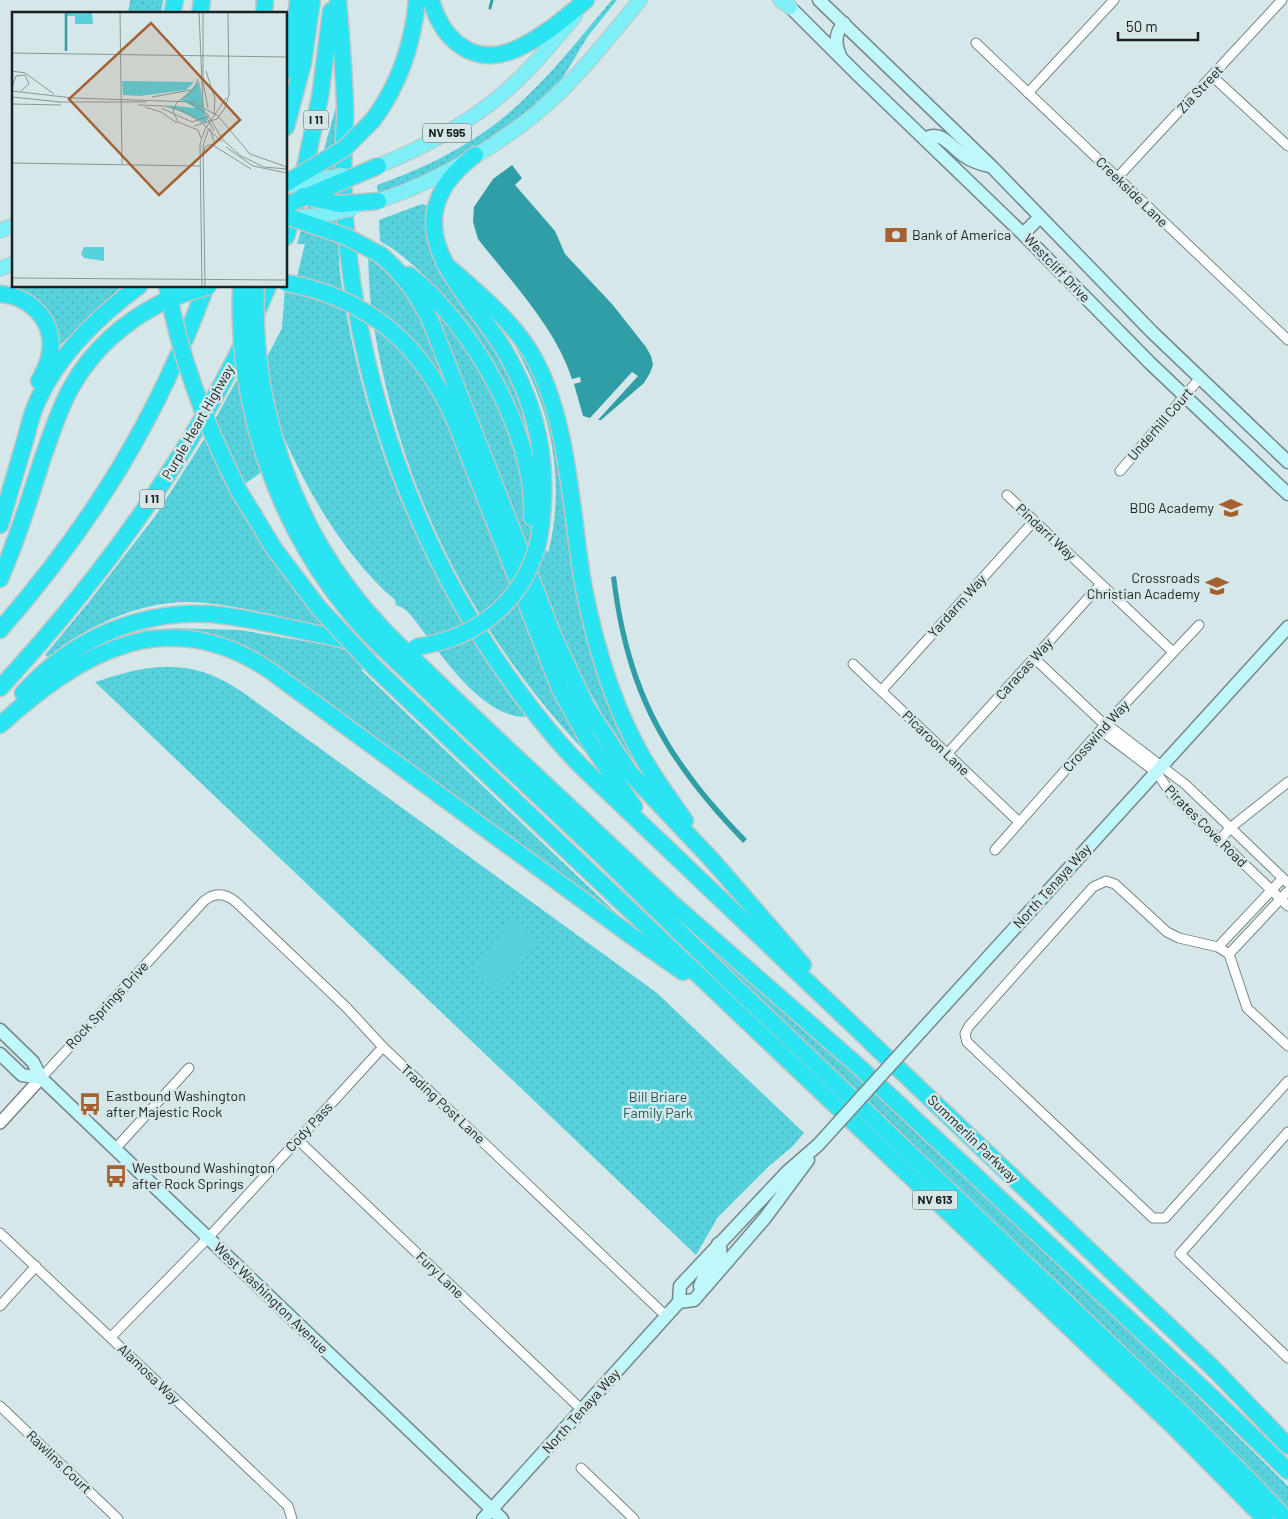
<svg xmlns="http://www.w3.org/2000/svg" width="1288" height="1519" font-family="Barlow,sans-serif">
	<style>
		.grass { fill: url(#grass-dots) }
		.garden { fill: #57d1db }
		.water { fill: #309ea7 }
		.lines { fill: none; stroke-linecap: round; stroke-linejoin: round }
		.stream { stroke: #309ea7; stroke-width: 3 }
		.minor-casing { stroke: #768788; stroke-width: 11 }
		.tertiary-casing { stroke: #768788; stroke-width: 14 }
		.secondary-casing { stroke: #768788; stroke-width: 15 }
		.primary-casing { stroke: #c3c5c5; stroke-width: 16 }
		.motorway-casing { stroke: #c3c5c5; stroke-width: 19 }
		.minor { stroke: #fff; stroke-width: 9 }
		.tertiary { stroke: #fff; stroke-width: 11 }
		.secondary { stroke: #bff7fb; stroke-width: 12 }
		.primary { stroke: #7feff7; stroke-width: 14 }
		.motorway { stroke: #2ae4f1; stroke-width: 16 }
		.secondary-bridge-casing { stroke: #768788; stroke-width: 15; stroke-linecap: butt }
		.primary-bridge-casing { stroke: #c3c5c5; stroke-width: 16; stroke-linecap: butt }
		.motorway-bridge-casing { stroke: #c3c5c5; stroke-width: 19; stroke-linecap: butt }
		.secondary-bridge { stroke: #bff7fb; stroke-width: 12 }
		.primary-bridge { stroke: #7feff7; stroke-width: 14 }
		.motorway-bridge { stroke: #2ae4f1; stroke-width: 16 }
		.labels { text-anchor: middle; stroke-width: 5; stroke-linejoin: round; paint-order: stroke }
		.shield { fill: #d5e7e8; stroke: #525c5d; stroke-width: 1 }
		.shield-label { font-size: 12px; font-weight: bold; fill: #1a2021 }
		.street-label { font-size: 14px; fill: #1a2021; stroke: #d5e7e8 }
		.poi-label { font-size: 14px; fill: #1a2021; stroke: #d5e7e8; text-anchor: start }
		.park-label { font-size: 14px; fill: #1d585d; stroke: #d5e7e8 }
		.inset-river { fill: none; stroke: #309ea7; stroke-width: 2.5 }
		.inset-road { fill: none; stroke: #8a9798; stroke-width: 1 }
		.view { fill: #a56132; fill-opacity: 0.15; stroke: #a56132; stroke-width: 2.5 }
		.inset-edge { fill: none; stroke: #1a2021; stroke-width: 2.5 }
	</style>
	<defs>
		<pattern id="grass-dots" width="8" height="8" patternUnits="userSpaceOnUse" patternTransform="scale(1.25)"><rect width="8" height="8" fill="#57d1db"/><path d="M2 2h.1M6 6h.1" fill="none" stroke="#4bb3bc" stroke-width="1.8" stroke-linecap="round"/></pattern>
	</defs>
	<rect width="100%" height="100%" fill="#d5e7e8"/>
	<!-- grass -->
	<path class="grass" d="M 130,0 L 163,0 L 161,14 L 128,14 Z
		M 612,0 L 617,0 L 588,36 L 562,79 L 528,111 L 472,150 L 435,171 L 404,184 L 378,194 L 377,185 C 422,169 466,148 504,117 C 545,83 578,40 612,0 Z
		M 336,107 C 337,143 338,180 339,216 C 339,235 338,254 340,273 C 362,435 426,588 526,717 C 484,717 446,662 423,631 C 415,621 409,609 396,605 L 395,600 C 345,558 304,486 279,426 L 263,471 L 245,484 L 284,550 L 309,584 L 348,628 C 339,628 330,628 321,627 C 302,625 284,617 266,613 C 240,608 213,602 187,602 C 138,602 85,627 48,657 L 45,655 L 88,603 L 156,515 L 203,441 L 239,376 L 267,357 L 282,328 L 285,288 L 297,276 L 305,244 L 297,244 Z
		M 422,204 L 430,206 L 427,230 L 433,258 L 440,274 L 494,350 L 510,379 L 521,408 L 533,457 C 512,390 483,335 433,284 C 417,268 400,252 380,241 L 379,220 Z
		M 368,257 L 399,283 L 418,309 L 450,388 L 435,393 L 594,761 C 472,636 394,480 371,306 C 369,290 369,274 368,257 Z
		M 16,286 L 122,286 L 59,346 L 57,333 L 14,290 Z
		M 436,310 L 445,319 L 487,381 L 514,443 L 523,480 L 525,517 L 548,553 C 561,505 557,449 541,403 C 532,377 519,354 507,330 L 523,351 L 548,405 L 570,532 L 643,771 L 632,759 L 601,712 L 582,678 L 555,620 Z
		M 173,628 L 240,630 L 339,647 L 373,655 L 383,664 L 361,670 L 634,930 L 270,663 L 243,645 L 205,635 L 129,637 L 144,630 Z
		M 162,667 C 194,666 215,674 241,691 L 657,993 L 804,1133 L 792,1147 L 769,1166 L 718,1217 L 696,1255 L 95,682 C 117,675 138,668 162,667 Z
		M 661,902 L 859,1075 L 1153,1353 L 1288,1486 L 1288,1509 C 1152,1368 1007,1236 865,1101 C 796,1036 727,970 661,902 Z"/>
	<!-- garden -->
	<path class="garden" d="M 513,921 L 539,944 L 495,991 L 471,967 Z"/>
	<!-- water -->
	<path class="water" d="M 512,165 L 522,178 L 515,185 L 555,231 L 565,254 L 612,304 L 646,347 L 651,356 L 653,365 L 650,373 L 644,383 L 601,420 L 598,420 L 638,376 L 632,372 L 590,418 L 583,416 L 574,384 L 581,382 L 580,377 L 572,379 C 556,328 510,280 478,239 L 473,222 L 474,207 L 493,179 Z
		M 616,576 C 630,690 668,758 747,839 L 743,843 C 663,760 625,693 611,577 Z"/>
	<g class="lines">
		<!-- stream -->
		<path class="stream" d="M 490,8 L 492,0"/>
		<defs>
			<path id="minor" d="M 976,43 L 1288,340
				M 1212,76 L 1288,146
				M 1028,93 L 1114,0
				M 1117,178 L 1282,0
				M 1120,471 L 1200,378
				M 1007,495 L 1173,652
				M 1034,658 L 1105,725 L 1113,729 L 1186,785 L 1288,883
				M 853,664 L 1019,822
				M 881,691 L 1034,521
				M 1105,725 L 1108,736 L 1157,773 L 1172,795 L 1288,906
				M 947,754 L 1101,584
				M 1219,841 L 1230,828 L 1288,782
				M 995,850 L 1105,725 L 1199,625
				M 1218,947 L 1283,878
				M 1229,954 L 1288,891
				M 1288,1046 L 1247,1008 L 1229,954 L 1218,947 L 1179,938 L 1167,932 L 1115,884 L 1106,881 L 1093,887 L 969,1026 L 965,1034 L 967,1042 L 1153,1218 L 1165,1218 L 1288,1081
				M 41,1078 L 204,901 C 215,892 225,893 236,902 L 346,1007 L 383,1047 L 666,1316
				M 1288,1132 L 1180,1254 L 1288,1358
				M 298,1140 L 582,1410
				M 115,1149 L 189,1068
				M 0,1233 L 288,1506 L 292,1519
				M 0,1306 L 36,1266
				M 111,1337 L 208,1238 L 383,1047
				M 0,1406 L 118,1519
				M 581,1468 L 634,1519"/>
			<path id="tertiary" d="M 0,1123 L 41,1078"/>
			<path id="secondary" d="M 783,0 L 857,74 L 1023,234 L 1150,363 L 1288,494
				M 819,0 L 992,167 L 1152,332 L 1288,462
				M 841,58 C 835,45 834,34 844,23
				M 925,139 C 942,128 953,150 966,157 C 973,162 981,164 989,166
				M 1023,234 L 1040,217
				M 0,1030 L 33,1062 L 41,1078 L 502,1519
				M 922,1030 L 1288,627
				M 0,1054 L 22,1075 L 41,1078
				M 700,1286 C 702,1282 704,1276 707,1272 C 712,1263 726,1255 718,1244
				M 679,1302 L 694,1300 L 765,1218 L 808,1160
				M 483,1519 L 679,1302 L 680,1286 L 787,1172 L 818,1145"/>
			<path id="primary" d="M 780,0 L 790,7
				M 378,166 C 425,147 470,123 508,89 C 533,67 554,41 575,16
				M 378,201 C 441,181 513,138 560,92 C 589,64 614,31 640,0
				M 0,231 L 14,225
				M 0,269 L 14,263"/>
			<path id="motorway" d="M 338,0 C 341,35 344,70 345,105 C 346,117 344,130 344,142 C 343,167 343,192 345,218 C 358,384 413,545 511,681 C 534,713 558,744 586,771 L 1214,1369 L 1288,1446
				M 431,0 C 442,39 472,67 514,50 C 540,39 564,19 586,0
				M 172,14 L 175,0
				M 200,14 L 202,0
				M 264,14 L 265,0
				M 286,71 L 294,34 L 298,0
				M 373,120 C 399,85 413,43 417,0
				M 286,127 L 303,63 L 312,0
				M 475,155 C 395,216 449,273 493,333 C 504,348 513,365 521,383 C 543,432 548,486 539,539
				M 302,182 L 320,97 L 331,11
				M 286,237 L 296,205
				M 381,255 C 402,273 419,296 431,322 L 555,640 L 587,708 L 629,772 L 712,860 L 803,965
				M 444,263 C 477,293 515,321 536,362 C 569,426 571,512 583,583 C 595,647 614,712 649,768 C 660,786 673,803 685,821
				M 409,275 C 472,323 537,438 532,518
				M 0,294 C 30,296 55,321 50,352 C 49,362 44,372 39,381
				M 256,314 L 268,286
				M 387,327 C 419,353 440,385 456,423 L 560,689 L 588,740 L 634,807
				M 239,491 L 275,550 L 319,608
				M 0,525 C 8,498 16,472 24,444 C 27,435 29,424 32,415 C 50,363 95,318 139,286
				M 0,579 C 17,540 30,498 43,457 C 52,433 59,408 72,386 C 93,349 125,321 163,302
				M 0,630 C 93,523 157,420 206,286
				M 374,667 L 1072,1330 L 1174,1427 L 1265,1519
				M 0,688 C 97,583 182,468 245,339
				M 23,693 C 71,640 138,610 210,614 C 246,617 283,627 319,634 C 342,639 365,646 390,647
				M 0,725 C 82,651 168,601 272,672 L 630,935 L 683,972
				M 515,756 L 674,905 L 857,1065 L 1213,1398 L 1288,1471
				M 507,766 L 601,855 L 726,978 L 1186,1417 L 1243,1474 L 1286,1519"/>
		</defs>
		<!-- minor casing -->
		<use href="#minor" class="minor-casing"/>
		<!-- tertiary casing -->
		<use href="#tertiary" class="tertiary-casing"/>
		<!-- secondary casing -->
		<use href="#secondary" class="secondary-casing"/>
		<!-- primary casing -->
		<use href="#primary" class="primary-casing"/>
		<!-- motorway casing -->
		<use href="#motorway" class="motorway-casing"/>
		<!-- minor -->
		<use href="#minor" class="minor"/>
		<!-- tertiary -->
		<use href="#tertiary" class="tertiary"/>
		<!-- secondary -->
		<use href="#secondary" class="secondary"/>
		<!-- primary -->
		<use href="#primary" class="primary"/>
		<!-- motorway -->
		<use href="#motorway" class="motorway"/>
		<defs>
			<path id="secondary-bridge" d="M 818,1145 L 922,1030"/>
			<path id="primary-bridge" d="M 286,186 L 343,175
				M 294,218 L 325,215 L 354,208"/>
			<path id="motorway-bridge" d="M 286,183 L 345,148 L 373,120
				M 303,196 L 340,204 L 378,201
				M 286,205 L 378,166
				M 286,216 L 347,237 L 381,255
				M 286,283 C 324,289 357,304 387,327
				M 167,286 C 180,359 206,426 239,491
				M 241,286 C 236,408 278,529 357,621 C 377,644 400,664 422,685 C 450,712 478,739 507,766
				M 256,286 C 251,406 292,527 372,617 C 389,637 409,655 428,673 C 457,701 486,729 515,756
				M 163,302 L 183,294 L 209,286
				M 319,608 L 374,667
				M 416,647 C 478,638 525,601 539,539"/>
		</defs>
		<!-- secondary-bridge casing -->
		<use href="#secondary-bridge" class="secondary-bridge-casing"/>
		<!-- primary-bridge casing -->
		<use href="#primary-bridge" class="primary-bridge-casing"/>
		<!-- motorway-bridge casing -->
		<use href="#motorway-bridge" class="motorway-bridge-casing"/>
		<!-- secondary-bridge -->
		<use href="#secondary-bridge" class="secondary-bridge"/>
		<!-- primary-bridge -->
		<use href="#primary-bridge" class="primary-bridge"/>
		<!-- motorway-bridge -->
		<use href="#motorway-bridge" class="motorway-bridge"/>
	</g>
	<!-- icons -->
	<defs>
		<symbol id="bank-bare" viewBox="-9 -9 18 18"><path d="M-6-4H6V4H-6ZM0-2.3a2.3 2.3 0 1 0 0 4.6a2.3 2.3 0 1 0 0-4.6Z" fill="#a56132" stroke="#d5e7e8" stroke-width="2.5" paint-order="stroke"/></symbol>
		<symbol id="school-bare" viewBox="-9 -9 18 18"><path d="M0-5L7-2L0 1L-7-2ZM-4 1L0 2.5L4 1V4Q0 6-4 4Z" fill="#a56132" stroke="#d5e7e8" stroke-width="2.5" paint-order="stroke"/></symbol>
		<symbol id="bus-bare" viewBox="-9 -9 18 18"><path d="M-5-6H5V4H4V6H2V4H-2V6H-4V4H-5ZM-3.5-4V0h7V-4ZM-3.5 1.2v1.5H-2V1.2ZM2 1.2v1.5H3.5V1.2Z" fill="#a56132" stroke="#d5e7e8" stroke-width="2.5" paint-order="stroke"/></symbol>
	</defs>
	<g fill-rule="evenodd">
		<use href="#bank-bare" x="880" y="219" width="32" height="32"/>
		<use href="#school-bare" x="1215" y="492" width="32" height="32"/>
		<use href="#school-bare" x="1201" y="570" width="32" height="32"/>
		<use href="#bus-bare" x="74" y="1088" width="32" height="32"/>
		<use href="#bus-bare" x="100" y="1160" width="32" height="32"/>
	</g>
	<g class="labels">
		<!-- shield labels -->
		<g class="shield">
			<rect x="303.5" y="110.5" width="25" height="19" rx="4"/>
			<rect x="423" y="123.5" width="48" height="19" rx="4"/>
			<rect x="139.5" y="489.5" width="25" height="19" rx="4"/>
			<rect x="912.5" y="1190.5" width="45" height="19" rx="4"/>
		</g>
		<g class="shield-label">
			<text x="316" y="124">I 11</text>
			<text x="447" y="137">NV 595</text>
			<text x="152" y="503">I 11</text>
			<text x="935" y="1204">NV 613</text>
		</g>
		<!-- street labels -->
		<g class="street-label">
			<text transform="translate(1200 89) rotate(-47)" y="5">Zia Street</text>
			<text transform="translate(1132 192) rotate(44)" y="5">Creekside Lane</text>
			<text transform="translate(1057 268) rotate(46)" y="5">Westcliff Drive</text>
			<text transform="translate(198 422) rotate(-60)" y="5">Purple Heart Highway</text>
			<text transform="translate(1160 424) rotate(-49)" y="5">Underhill Court</text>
			<text transform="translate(1046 532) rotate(43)" y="5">Pindarri Way</text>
			<text transform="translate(957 606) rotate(-48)" y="5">Yardarm Way</text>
			<text transform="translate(1024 669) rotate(-48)" y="5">Caracas Way</text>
			<text transform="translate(1096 736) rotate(-48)" y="5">Crosswind Way</text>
			<text transform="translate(936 743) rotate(44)" y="5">Picaroon Lane</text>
			<text transform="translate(1206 826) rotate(45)" y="5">Pirates Cove Road</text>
			<text transform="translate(1052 886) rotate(-48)" y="5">North Tenaya Way</text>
			<text transform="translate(107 1005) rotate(-47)" y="5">Rock Springs Drive</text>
			<text transform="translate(443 1104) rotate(43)" y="5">Trading Post Lane</text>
			<text transform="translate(309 1127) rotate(-47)" y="5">Cody Pass</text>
			<text transform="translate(973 1139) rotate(44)" y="5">Summerlin Parkway</text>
			<text transform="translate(440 1275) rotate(44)" y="5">Fury Lane</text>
			<text transform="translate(271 1298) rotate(44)" y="5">West Washington Avenue</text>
			<text transform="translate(149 1374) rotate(44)" y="5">Alamosa Way</text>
			<text transform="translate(581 1411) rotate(-48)" y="5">North Tenaya Way</text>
			<text transform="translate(59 1462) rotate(44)" y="5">Rawlins Court</text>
		</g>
		<!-- poi labels -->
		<g class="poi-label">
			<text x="912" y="240">Bank of America</text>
			<text x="1214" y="513" text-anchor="end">BDG Academy</text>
			<text x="1200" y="583" text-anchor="end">Crossroads<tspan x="1200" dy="16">Christian Academy</tspan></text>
			<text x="106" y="1101">Eastbound Washington<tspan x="106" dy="16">after Majestic Rock</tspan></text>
			<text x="132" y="1173">Westbound Washington<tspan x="132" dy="16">after Rock Springs</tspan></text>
		</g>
		<!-- park labels -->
		<g class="park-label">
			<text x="658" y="1102">Bill Briare<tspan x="658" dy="16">Family Park</tspan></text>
		</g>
	</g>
	<!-- overview -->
	<g transform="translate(12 12)">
		<rect width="275" height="275" fill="#d5e7e8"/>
		<path d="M 55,0 L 80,0 L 81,12 L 63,12 L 63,4 L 55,4 ZM 110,69 L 182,70 L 174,78 L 128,84 L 111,83 ZM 187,69 L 195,110 L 191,110 L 154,93 L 184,96 L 169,88 ZM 72,235 L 92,235 L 92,249 L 72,246 L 69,242 Z" fill="#57d1db"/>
		<path class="inset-river" d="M 54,0 L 54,39"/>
		<path class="inset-road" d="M 108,0 L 110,152M 187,0 L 191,94M 191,0 L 191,71 L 196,96M 0,41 L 275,45M 0,59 L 13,61 L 42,82M 194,59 L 203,87 L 202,102M 186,67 L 182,78 L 165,90 L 161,99 L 166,110 L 186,118 L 189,126M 0,75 L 4,64 L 13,63 L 17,72 L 9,79M 0,79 L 61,86 L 181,90 L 206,104 L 238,142 L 275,155M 0,83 L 0,201M 0,85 L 48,90M 140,85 L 179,78M 47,90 L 135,90M 178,91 L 195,102 L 211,128 L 229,144 L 252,155 L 275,157M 0,92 L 49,93M 126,93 L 152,94 L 171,99 L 189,110 L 210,130M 133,95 L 149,100 L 165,111M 149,96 L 180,110 L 197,104M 194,104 L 202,119M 205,107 L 213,96 L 217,83 L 216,0M 182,114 L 205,107M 198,117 L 203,133M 214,135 L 241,154 L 275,161M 191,145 L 193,135 L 199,132 L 239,157M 0,151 L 189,154M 0,266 L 275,268M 190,275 L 188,132 L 193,117 L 214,86M 193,275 L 191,134 L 197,116"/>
		<path class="view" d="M 139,11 L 228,108 L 147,183 L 57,87 Z"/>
		<rect width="275" height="275" class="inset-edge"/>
	</g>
	<!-- scale -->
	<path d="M1118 32v8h80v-8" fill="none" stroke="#1a2021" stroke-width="2.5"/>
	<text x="1126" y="32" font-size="15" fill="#1a2021" stroke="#d5e7e8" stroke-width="4" paint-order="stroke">50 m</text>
</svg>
